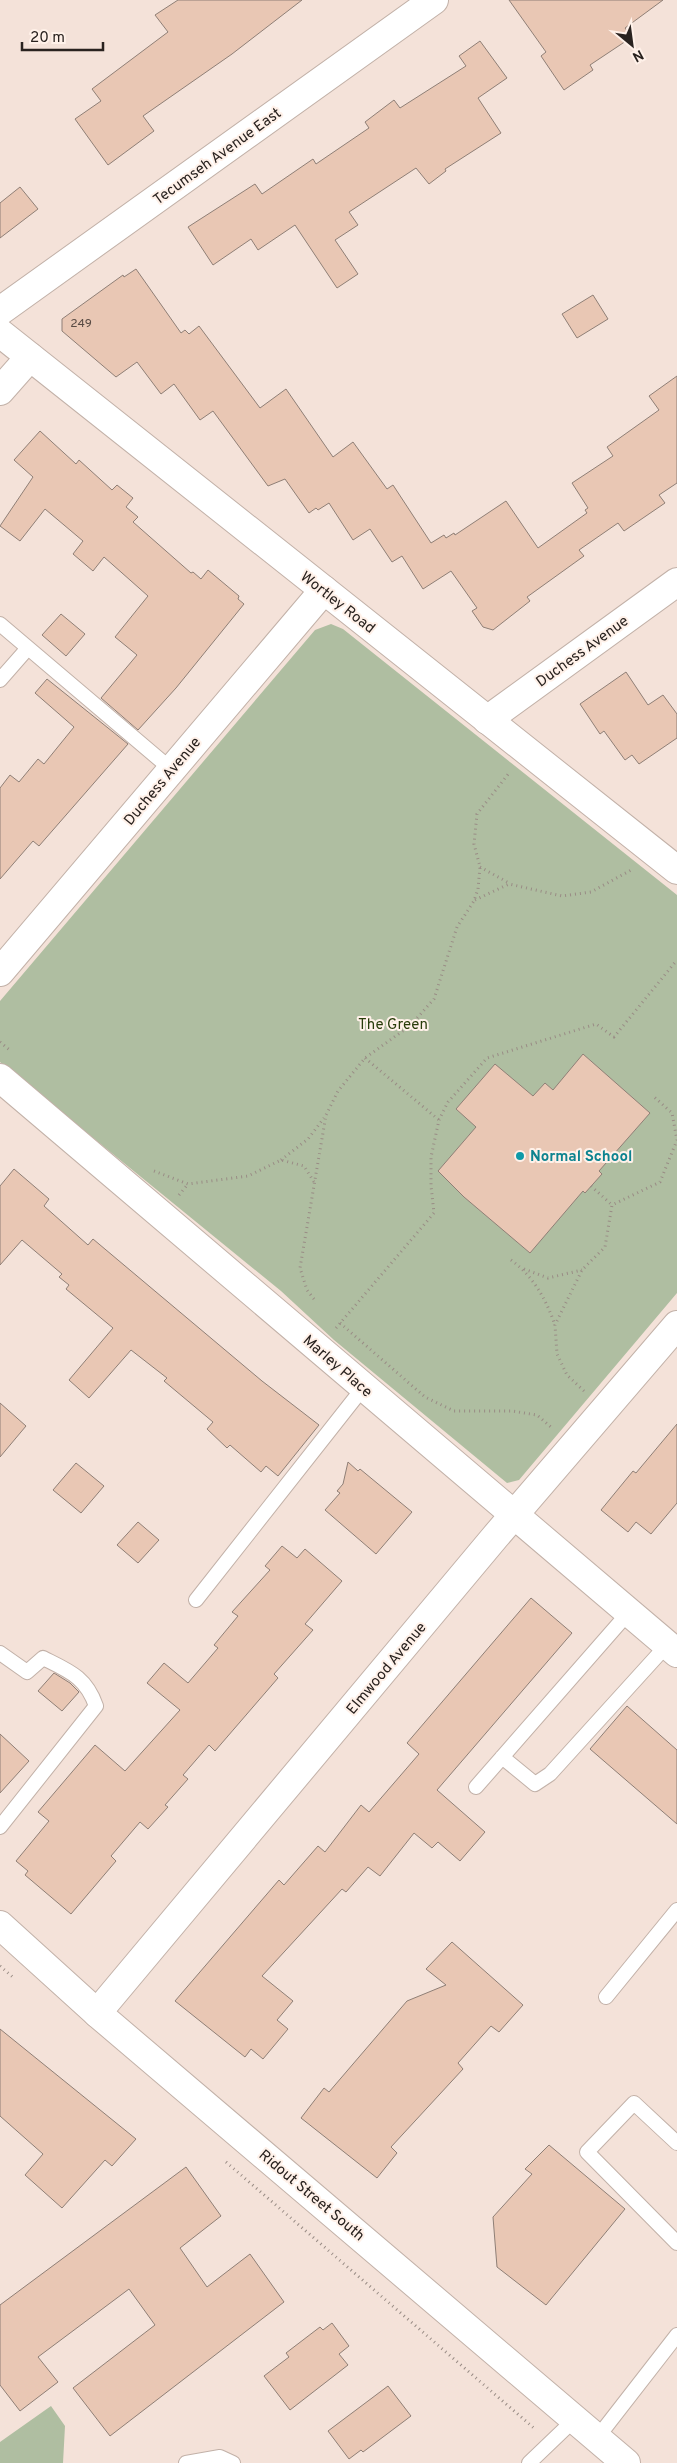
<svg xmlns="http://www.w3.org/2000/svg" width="677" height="2463" font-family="Overpass,sans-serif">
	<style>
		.green { fill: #afbea1 }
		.building { fill: #e9c7b4; stroke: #8f7f76 }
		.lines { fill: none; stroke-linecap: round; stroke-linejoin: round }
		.lane-casing { stroke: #c2b1a8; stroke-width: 16 }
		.street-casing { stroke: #c2b1a8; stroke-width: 30 }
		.secondary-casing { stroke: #c2b1a8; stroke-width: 30 }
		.path { stroke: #998c85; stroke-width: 3; stroke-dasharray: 1 4; stroke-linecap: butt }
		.lane { stroke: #fff; stroke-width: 14 }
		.street { stroke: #fff; stroke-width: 28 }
		.secondary { stroke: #fff; stroke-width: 28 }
		.culture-dot { fill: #0f9aa8; stroke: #fff1e9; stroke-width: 2 }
		.labels { text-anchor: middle; stroke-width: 4; stroke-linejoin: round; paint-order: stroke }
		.number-label { font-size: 12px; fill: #594b44 }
		.street-label { font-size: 15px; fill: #29221f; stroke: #fff1e9 }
		.park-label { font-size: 15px; fill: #283c0a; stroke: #fff1e9 }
		.culture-label { font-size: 15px; font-weight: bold; fill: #0d838f; stroke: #fff1e9; text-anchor: start }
	</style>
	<rect width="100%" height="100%" fill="#f4e2d9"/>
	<!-- green -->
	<path class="green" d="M 331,624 L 343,629 L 677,895 L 677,1293 L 519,1480 L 507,1483 L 334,1340 L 281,1291 L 0,1062 L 0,1001 L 315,630 Z
		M 51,2406 L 65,2426 L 63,2463 L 0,2463 L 0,2442 Z"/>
	<!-- building -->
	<path class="building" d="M 178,0 L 302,0 L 232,54 L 143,116 L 154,131 L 108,165 L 75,119 L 101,101 L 92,89 L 168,32 L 155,15 Z
		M 509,0 L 663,0 L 625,28 L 632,37 L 590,65 L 593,70 L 564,90 L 541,56 L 546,52 Z
		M 480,41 L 507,78 L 478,98 L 501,133 L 445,169 L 446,171 L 429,184 L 416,168 L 349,212 L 358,225 L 335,240 L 358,274 L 337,288 L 295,225 L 258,250 L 251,239 L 213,265 L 188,227 L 255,184 L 262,194 L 313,159 L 316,164 L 369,128 L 365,122 L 394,100 L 400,108 L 466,66 L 459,56 Z
		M 20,187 L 38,209 L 0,238 L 0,203 Z
		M 136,269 L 181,333 L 185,330 L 189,334 L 199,326 L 260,408 L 286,389 L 333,457 L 353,442 L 387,489 L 393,485 L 431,543 L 444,535 L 446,538 L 454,533 L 455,535 L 506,501 L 538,548 L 587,513 L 585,510 L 588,508 L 572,483 L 613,456 L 607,447 L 659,410 L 649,396 L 677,376 L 677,483 L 659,495 L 665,503 L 624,531 L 618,523 L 579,550 L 584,556 L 527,597 L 530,601 L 493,630 L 483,627 L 472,611 L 477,608 L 451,571 L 423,589 L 402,556 L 392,562 L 370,529 L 353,540 L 329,503 L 318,510 L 316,508 L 309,513 L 285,479 L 268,486 L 213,411 L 200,420 L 174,384 L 161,394 L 137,362 L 116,377 L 62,331 L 62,319 L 123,275 L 124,277 Z
		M 593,295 L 608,319 L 577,338 L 562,314 Z
		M 40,431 L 76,464 L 79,460 L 112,490 L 117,485 L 133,498 L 126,507 L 138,517 L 133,522 L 191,573 L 193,572 L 201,579 L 208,570 L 239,596 L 238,599 L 244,604 L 176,688 L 138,730 L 101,698 L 137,655 L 115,637 L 148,596 L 104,557 L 93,571 L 73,554 L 83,541 L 45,509 L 20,541 L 0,526 L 33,477 L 14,460 Z
		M 61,614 L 85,634 L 66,656 L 42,635 Z
		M 626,672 L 648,705 L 663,695 L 677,714 L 677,738 L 639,764 L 632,755 L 625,760 L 604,731 L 600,734 L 580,704 Z
		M 47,679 L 128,744 L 39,846 L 33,841 L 0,879 L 0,788 L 10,775 L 19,782 L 38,759 L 44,764 L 74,727 L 35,693 Z
		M 583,1054 L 650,1113 L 599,1171 L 602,1174 L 585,1193 L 583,1191 L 530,1253 L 464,1197 L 438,1171 L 476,1127 L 456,1109 L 495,1064 L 533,1096 L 545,1083 L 553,1090 Z
		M 14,1169 L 49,1199 L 44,1206 L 88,1245 L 93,1239 L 262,1381 L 319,1425 L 278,1476 L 266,1466 L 261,1472 L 230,1445 L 227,1448 L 207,1429 L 213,1422 L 164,1381 L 167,1378 L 131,1350 L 89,1398 L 69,1380 L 113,1328 L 66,1289 L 69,1285 L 59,1277 L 62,1274 L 22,1240 L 0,1265 L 0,1186 Z
		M 0,1403 L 26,1426 L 0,1457 Z
		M 677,1424 L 677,1503 L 651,1534 L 636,1522 L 628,1532 L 601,1510 L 633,1471 L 636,1473 Z
		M 348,1462 L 358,1471 L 360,1469 L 412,1512 L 376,1554 L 325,1510 L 340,1493 L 337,1491 L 343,1484 Z
		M 76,1463 L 104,1486 L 81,1513 L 53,1490 Z
		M 138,1522 L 159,1540 L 138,1563 L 117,1545 Z
		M 282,1546 L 297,1558 L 305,1549 L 342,1581 L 305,1624 L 313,1630 L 274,1674 L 278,1678 L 215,1751 L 209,1745 L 183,1775 L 188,1779 L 165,1805 L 168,1807 L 148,1829 L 140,1822 L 111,1856 L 116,1861 L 71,1914 L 25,1875 L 28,1871 L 16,1861 L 49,1821 L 38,1812 L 95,1745 L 125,1771 L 180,1710 L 147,1683 L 164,1663 L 188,1683 L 218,1648 L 214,1645 L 238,1616 L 232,1612 L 270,1570 L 265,1566 Z
		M 531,1598 L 572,1633 L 437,1790 L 485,1832 L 460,1861 L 438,1842 L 432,1848 L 414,1833 L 380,1876 L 368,1867 L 346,1892 L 342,1889 L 262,1976 L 293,2001 L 277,2020 L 288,2029 L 263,2059 L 251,2049 L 245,2057 L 175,2001 L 279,1880 L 284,1885 L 318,1846 L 325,1852 L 361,1805 L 369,1812 L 419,1754 L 407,1743 Z
		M 54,1673 L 70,1683 L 79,1692 L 62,1711 L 38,1691 Z
		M 627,1706 L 677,1750 L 677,1824 L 590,1749 Z
		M 0,1734 L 29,1761 L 0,1793 Z
		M 452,1942 L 523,2005 L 499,2032 L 491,2026 L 458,2063 L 463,2069 L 391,2147 L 397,2153 L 377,2178 L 301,2118 L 324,2088 L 329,2092 L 407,2001 L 446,1985 L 426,1969 Z
		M 0,2029 L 136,2139 L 112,2166 L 105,2160 L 62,2208 L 25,2175 L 43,2154 L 0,2116 Z
		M 549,2145 L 625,2209 L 546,2305 L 497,2267 L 493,2217 L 532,2174 L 525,2169 Z
		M 186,2167 L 221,2216 L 180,2248 L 207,2287 L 250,2254 L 284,2302 L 110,2436 L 73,2388 L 155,2325 L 129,2289 L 38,2357 L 58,2382 L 20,2411 L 0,2385 L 0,2305 Z
		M 332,2323 L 349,2346 L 339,2354 L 348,2365 L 290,2410 L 264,2376 L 289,2357 L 286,2353 L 320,2327 L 323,2330 Z
		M 388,2386 L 411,2416 L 363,2452 L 361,2450 L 349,2459 L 328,2431 Z"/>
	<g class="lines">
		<defs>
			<path id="lane" d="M 0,624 L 172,770
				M 0,680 L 28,648
				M 196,1600 L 363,1388
				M 0,1653 L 27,1672 L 43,1658 C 69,1671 86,1677 96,1706 L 0,1827
				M 502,1757 L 535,1784 L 550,1774 L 667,1645
				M 476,1787 L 629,1612
				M 606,1997 L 677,1910
				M 677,2143 L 634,2103 L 587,2152 L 677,2243
				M 597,2438 L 677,2335
				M 186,2463 L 220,2457 L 233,2463
				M 529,2463 L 575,2419"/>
			<path id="street" d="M 0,311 L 434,0
				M 0,391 L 30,357
				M 487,720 L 677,582
				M 0,972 L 324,590
				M 0,1078 L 677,1653
				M 97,2013 L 495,1537 L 677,1325"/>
			<path id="secondary" d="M 0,333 L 677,870
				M 0,1925 L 97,2013 L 626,2463"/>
		</defs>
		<!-- lane casing -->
		<use href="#lane" class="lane-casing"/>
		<!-- street casing -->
		<use href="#street" class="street-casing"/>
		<!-- secondary casing -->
		<use href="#secondary" class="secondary-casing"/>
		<!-- path -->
		<path class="path" d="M 480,867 L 509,883
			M 475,900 L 509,884 L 562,896 L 591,892 L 633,869
			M 0,1042 L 11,1051
			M 365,1058 L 439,1120
			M 281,1160 L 308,1139 L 324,1118
			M 154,1171 L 188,1184 L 248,1176 L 281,1160 L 304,1166 L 314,1182
			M 591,1186 L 612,1205
			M 179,1195 L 188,1184
			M 511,1260 C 533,1276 546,1299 555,1325
			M 524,1269 L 548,1278 L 582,1270
			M 314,1299 L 307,1290 L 300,1268 L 326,1115 L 338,1091 L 365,1058 L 411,1025 L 434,999 L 457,927 L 474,901 L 478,889 L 480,867 L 474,844 L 477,814 L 509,773
			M 340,1323 L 425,1397 L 454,1411 L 512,1411 L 537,1415 L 552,1428
			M 336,1328 L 434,1213 L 431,1186 L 431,1157 L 439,1120 L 448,1102 L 487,1058 L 596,1024 L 614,1037 L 677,960
			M 584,1391 L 567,1375 L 557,1354 L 555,1325 L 582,1270 L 605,1247 L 612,1205 L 660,1182 L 677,1140 L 672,1113 L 652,1095
			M 0,1966 L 15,1979
			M 226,2162 L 535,2429"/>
		<!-- lane -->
		<use href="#lane" class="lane"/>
		<!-- street -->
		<use href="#street" class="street"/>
		<!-- secondary -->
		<use href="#secondary" class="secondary"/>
	</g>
	<!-- markers -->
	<circle class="culture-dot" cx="520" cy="1156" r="5"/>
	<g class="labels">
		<!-- number labels -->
		<g class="number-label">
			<text x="81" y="327">249</text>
		</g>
		<!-- street labels -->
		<g class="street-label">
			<text transform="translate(217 156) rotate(-36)" y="5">Tecumseh Avenue East</text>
			<text transform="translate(338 602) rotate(38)" y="5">Wortley Road</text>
			<text transform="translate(582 651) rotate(-36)" y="5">Duchess Avenue</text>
			<text transform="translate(162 781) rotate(-50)" y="5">Duchess Avenue</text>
			<text transform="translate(338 1366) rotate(41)" y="5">Marley Place</text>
			<text transform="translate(386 1668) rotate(-50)" y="5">Elmwood Avenue</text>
			<text transform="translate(312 2195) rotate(40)" y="5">Ridout Street South</text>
		</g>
		<!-- park labels -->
		<g class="park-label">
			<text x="393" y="1029">The Green</text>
		</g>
		<!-- culture labels -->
		<g class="culture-label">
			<text x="530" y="1161">Normal School</text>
		</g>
	</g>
	<!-- north arrow -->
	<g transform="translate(632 45) rotate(151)" stroke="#fff1e9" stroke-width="4" paint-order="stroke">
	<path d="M0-4L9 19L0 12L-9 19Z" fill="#29221f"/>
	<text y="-8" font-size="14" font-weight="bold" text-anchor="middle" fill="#29221f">N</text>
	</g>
	<!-- scale -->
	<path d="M22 42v8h81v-8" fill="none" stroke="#29221f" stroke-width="2.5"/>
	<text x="30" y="42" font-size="15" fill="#29221f" stroke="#fff1e9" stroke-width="4" paint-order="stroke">20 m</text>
</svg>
